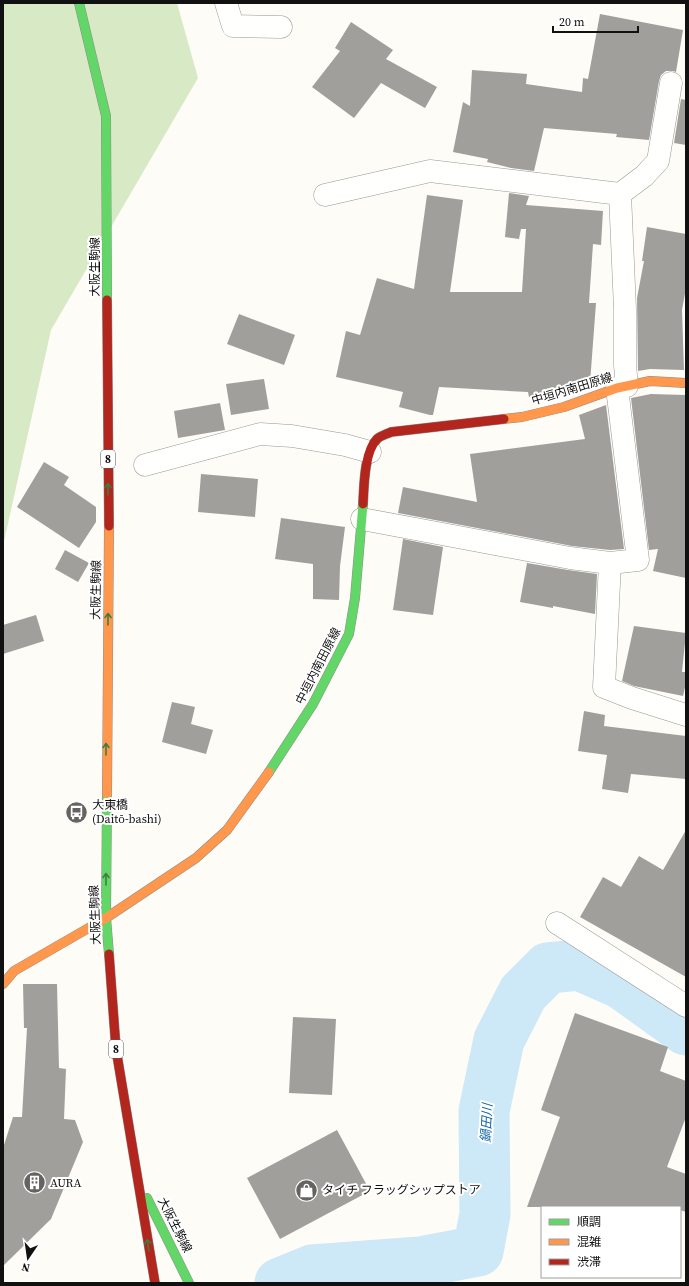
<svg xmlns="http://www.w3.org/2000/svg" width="689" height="1286" font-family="'Source Serif 4','Noto Sans JP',serif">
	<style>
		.forest { fill: #d8eac5 }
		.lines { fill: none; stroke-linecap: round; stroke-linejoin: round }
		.river { stroke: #cde8f7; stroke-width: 51 }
		.building { fill: #a19f9c }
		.street-casing { stroke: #979795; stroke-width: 23 }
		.fast-casing { stroke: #8e8d8b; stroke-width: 10 }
		.slow-casing { stroke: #8e8d8b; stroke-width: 10 }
		.jam-casing { stroke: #8e8d8b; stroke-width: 10 }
		.street { stroke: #fffffe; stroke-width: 22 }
		.fast { stroke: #63d668; stroke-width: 9 }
		.slow { stroke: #ff974d; stroke-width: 9 }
		.jam { stroke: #b3261e; stroke-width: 9 }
		.oneway { stroke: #3e7d41 }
		.labels { text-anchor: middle; stroke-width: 4; stroke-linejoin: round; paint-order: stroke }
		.shield { fill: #fff; stroke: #585858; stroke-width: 1 }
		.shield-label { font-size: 11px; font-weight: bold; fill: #111 }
		.street-label { font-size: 12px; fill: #111; stroke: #fff }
		.poi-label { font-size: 12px; fill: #111; stroke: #fff; text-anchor: start }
		.water-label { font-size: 13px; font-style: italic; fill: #1768a6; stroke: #fff }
	</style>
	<rect width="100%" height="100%" fill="#fdfcf7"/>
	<!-- forest -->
	<path class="forest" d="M 3,3 L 177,3 L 198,78 L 51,330 L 3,546 Z"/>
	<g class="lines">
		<!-- river -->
		<path class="river" d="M 280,1283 L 312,1270 L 420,1262 L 478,1251 L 485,1214 L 484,1111 L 499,1040 L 523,993 L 548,968 L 579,965 L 622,984 L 686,1030"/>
	</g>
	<!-- building -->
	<path class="building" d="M 600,14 L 683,30 L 676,72 L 673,71 L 666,71 L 661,75 L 659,81 L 649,140 L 616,137 L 617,134 L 544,128 L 534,171 L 511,168 L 487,162 L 488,159 L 453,152 L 463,102 L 470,106 L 472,70 L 527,74 L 526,84 L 582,92 L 583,78 L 588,79 Z
		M 351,22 L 393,50 L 386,59 L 437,87 L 425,108 L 381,83 L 354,118 L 312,87 L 340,51 L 335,48 Z
		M 681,99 L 686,100 L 686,145 L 674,143 Z
		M 509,193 L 529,196 L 526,205 L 603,211 L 601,245 L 593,244 L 589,303 L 596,303 L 590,383 L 561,395 L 529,397 L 528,392 L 439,387 L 433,415 L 430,415 L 399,407 L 403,392 L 336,377 L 346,331 L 360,335 L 377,278 L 414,289 L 427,195 L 463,200 L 450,292 L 522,292 L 526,229 L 521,229 L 519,239 L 505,237 Z
		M 647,227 L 686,234 L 686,288 L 682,310 L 684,370 L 650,369 L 638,371 L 637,298 L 644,261 L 642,261 Z
		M 239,314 L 295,335 L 284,365 L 227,344 Z
		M 264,379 L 269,409 L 231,415 L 226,384 Z
		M 651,394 L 686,395 L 686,578 L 653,571 L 658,549 L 649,550 L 631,398 Z
		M 220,403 L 225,430 L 178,438 L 174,411 Z
		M 606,405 L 624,549 L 610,550 L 572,546 L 398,513 L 403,487 L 477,502 L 470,454 L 585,439 L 579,415 Z
		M 44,462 L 69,477 L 64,485 L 96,507 L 96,522 L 79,548 L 17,507 Z
		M 201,474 L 258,479 L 255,517 L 198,512 Z
		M 281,518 L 345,527 L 340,566 L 339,600 L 313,599 L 313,564 L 275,559 Z
		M 403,539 L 443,547 L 433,615 L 393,610 Z
		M 65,550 L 89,563 L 78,582 L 55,569 Z
		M 527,563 L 568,570 L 597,574 L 595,614 L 553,606 L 553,608 L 520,602 Z
		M 36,615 L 44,641 L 3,654 L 3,625 Z
		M 634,626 L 686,633 L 682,672 L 686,672 L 686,683 L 683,696 L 634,686 L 622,681 Z
		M 172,702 L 195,707 L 191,724 L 213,730 L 206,754 L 162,742 Z
		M 584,711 L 605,715 L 604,726 L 686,736 L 686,779 L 631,774 L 628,793 L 602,789 L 607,755 L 578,751 Z
		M 686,830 L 686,977 L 580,917 L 603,877 L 621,887 L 639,856 L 663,870 Z
		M 23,984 L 57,984 L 59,1068 L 66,1069 L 64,1119 L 75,1120 L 83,1142 L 51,1219 L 3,1266 L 3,1148 L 13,1117 L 22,1117 L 27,1028 L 24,1028 Z
		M 575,1013 L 668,1047 L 660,1071 L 686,1081 L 686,1117 L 667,1167 L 686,1174 L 686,1212 L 680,1210 L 680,1207 L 527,1207 L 560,1117 L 541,1110 Z
		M 293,1017 L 336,1019 L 332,1095 L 289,1093 Z
		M 337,1130 L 370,1191 L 280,1239 L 247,1178 Z"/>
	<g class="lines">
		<defs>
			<path id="street" d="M 226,3 L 233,26 L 281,27
				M 620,194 L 644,176 L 658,161 L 671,83
				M 325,195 L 430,171 L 620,194 L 625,309 L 625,365 L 627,386
				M 145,465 L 260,434 L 292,436 L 345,445 L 370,452
				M 362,519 L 570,558 L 610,563 L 638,560 L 617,388
				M 610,563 L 604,687 L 632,698 L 686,715
				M 557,923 L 686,1006"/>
			<path id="fast" d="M 79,3 L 106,116 L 107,300
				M 269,772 L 313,704 L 349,634 L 355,598 L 363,504
				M 107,794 L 106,918 L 109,954
				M 147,1198 L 189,1283"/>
			<path id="slow" d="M 504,419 L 522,417 L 564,407 L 617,388 L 650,381 L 686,383
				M 107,794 L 109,526
				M 3,984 L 14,971 L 106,918 L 196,858 L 227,830 L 269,772"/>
			<path id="jam" d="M 107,300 L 109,526
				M 363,504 C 364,487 364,452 377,439 C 380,436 387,434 391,432 L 504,419
				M 109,954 L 116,1049 L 155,1283"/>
		</defs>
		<!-- street casing -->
		<use href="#street" class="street-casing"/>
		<!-- fast casing -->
		<use href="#fast" class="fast-casing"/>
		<!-- slow casing -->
		<use href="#slow" class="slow-casing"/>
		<!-- jam casing -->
		<use href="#jam" class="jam-casing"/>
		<!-- street -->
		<use href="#street" class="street"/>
		<!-- fast -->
		<use href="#fast" class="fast"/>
		<!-- slow -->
		<use href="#slow" class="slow"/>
		<!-- jam -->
		<use href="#jam" class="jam"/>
	</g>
	<!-- one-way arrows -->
	<defs><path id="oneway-shaft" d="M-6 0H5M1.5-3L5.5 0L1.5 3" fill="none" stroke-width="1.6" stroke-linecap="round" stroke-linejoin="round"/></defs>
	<g class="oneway">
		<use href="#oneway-shaft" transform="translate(108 489) rotate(-90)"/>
		<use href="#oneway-shaft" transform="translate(108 619) rotate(-89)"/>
		<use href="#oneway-shaft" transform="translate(106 749) rotate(-90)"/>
		<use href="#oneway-shaft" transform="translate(106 879) rotate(-90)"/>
		<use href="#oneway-shaft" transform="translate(148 1245) rotate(-99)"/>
	</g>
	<!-- icons -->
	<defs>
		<symbol id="bus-disc" viewBox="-11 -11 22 22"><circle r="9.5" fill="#646362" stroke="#fff"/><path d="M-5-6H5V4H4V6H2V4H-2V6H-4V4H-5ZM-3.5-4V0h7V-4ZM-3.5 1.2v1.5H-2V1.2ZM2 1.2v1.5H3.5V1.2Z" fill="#fff"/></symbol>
		<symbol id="building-disc" viewBox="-11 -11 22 22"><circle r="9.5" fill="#646362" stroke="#fff"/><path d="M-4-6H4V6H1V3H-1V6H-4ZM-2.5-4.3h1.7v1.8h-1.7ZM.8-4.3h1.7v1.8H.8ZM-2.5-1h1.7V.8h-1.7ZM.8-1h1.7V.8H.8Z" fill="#fff"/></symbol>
		<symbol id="shop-disc" viewBox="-11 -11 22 22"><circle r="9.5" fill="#646362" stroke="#fff"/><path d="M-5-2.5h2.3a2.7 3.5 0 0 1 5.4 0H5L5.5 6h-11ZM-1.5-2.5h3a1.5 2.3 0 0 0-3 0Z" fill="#fff"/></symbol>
	</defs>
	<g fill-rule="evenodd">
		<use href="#bus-disc" x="64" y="800" width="25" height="25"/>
		<use href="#building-disc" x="22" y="1170" width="25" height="25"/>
		<use href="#shop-disc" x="294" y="1178" width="25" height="25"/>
	</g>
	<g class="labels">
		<!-- shield labels -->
		<g class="shield">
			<rect x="101" y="450" width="14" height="18" rx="3"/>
			<rect x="109" y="1040" width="14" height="18" rx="3"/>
		</g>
		<g class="shield-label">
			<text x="108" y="463">8</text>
			<text x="116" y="1053">8</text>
		</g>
		<!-- street labels -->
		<g class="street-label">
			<text transform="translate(95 267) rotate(-90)" y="4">大阪生駒線</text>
			<text transform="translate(572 389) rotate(-17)" y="4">中垣内南田原線</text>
			<text transform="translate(96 590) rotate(-89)" y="4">大阪生駒線</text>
			<text transform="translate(318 666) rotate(-63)" y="4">中垣内南田原線</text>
			<text transform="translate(95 915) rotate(-92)" y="4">大阪生駒線</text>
			<text transform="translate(175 1225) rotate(63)" y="4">大阪生駒線</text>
		</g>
		<!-- poi labels -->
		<g class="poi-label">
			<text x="92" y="809">大東橋<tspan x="92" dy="14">(Daitō-bashi)</tspan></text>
			<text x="50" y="1187">AURA</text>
			<text x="322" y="1194">タイチ フラッグシップストア</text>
		</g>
		<!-- water labels -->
		<g class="water-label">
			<text transform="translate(486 1123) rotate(-87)" y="5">鍋田川</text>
		</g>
	</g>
	<!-- border -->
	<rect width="689" height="1286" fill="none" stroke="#111111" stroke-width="8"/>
	<!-- legend -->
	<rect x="541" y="1206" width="140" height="72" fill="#ffffff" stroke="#a0a0a0"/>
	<rect x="549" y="1219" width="20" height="6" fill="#63d668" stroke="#a0a0a0"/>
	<text x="577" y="1226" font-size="12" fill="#111111">順調</text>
	<rect x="549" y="1239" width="20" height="6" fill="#ff974d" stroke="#a0a0a0"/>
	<text x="577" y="1246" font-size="12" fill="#111111">混雑</text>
	<rect x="549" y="1259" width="20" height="6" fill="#b3261e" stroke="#a0a0a0"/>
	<text x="577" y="1266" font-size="12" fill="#111111">渋滞</text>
	<!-- north arrow -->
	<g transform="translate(28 1258) rotate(193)" stroke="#ffffff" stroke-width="3" paint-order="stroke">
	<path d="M0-3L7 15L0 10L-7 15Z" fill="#111111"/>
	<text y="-6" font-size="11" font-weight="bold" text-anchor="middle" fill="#111111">N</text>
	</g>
	<!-- scale -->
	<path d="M553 26v6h85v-6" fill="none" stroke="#111111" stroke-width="2"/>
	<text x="559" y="26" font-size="12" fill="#111111" stroke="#ffffff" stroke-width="3" paint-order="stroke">20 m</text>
</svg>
